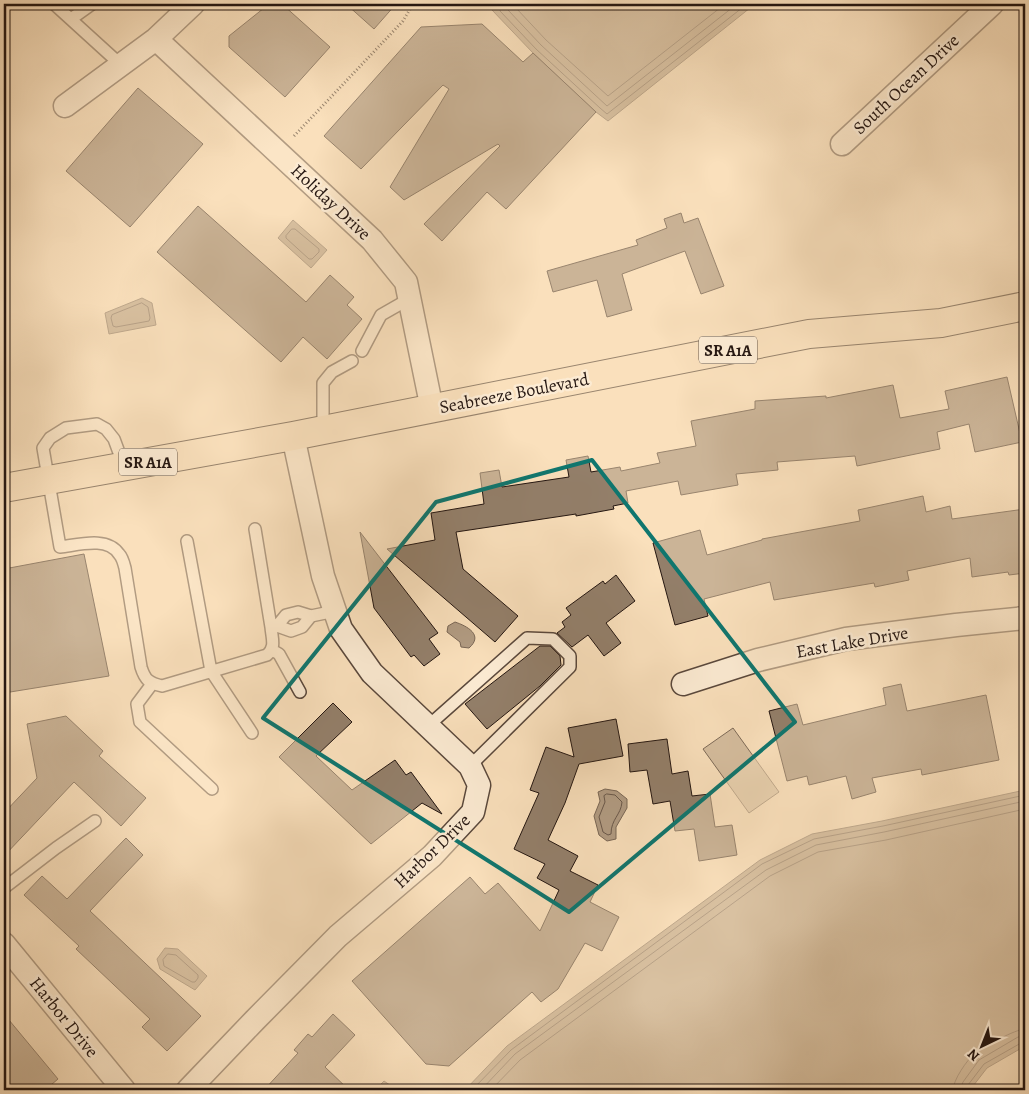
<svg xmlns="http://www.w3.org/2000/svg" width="1029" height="1094" font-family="Alegreya,serif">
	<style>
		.green { fill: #d6be9f; stroke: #7d6a58 }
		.water { fill: #b19b82; stroke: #796655 }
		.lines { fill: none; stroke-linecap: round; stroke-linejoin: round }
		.shore { stroke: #6a584a; stroke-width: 1 }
		.building { fill: #937f6a; stroke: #241611 }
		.lane-casing { stroke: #5a483c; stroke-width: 14 }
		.street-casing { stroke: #5a483c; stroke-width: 25 }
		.primary-casing { stroke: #241611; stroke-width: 30 }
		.path { stroke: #241611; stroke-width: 3; stroke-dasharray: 1 2.5; stroke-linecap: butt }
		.lane { stroke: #fcebd3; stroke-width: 11 }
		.street { stroke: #fcebd3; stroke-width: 22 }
		.primary { stroke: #fae0bc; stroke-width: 28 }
		.marked { fill: none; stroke: #0f766e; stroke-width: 4; stroke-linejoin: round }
		.labels { text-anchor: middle; stroke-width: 5; stroke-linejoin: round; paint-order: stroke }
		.shield { fill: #fcebd3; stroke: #65564b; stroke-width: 1 }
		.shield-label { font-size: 16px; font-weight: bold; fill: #241611 }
		.street-label { font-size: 18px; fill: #241611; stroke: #fcebd3 }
	</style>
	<rect width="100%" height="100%" fill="#fae0bc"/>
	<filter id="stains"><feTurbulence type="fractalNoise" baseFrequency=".004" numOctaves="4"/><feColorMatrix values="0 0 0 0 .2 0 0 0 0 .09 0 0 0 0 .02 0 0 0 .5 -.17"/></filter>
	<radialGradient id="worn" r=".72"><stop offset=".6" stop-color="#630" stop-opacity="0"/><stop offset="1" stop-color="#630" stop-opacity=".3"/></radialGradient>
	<!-- green -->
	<path class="green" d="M 733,728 L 779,792 L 749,813 L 703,749 Z"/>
	<!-- water -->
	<path class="water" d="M 498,4 L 755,4 L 608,121 L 596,112 L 533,53 L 492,10 Z
		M 293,220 L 327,250 L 311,268 L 278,238 Z
		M 142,298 L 152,303 L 156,325 L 109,334 L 105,313 Z
		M 455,622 C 467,626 484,635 469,648 L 461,647 L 460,642 L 447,632 L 448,626 Z
		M 605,789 L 617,791 L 627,799 L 627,808 L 616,827 L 616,839 L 607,841 L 599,835 L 594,816 L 600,801 L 598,792 Z
		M 1025,790 L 1025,1046 L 987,1068 L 970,1090 L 465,1090 L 507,1046 L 760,860 L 812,834 L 882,821 Z
		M 165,948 L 178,949 L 207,976 L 195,990 L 160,969 L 157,959 Z
		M 384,1081 L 397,1090 L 377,1090 L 376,1089 Z"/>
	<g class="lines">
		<!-- shore -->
		<path class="shore" d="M 501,4 L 500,11 L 536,49 L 600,108 L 607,114 L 747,4
			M 508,4 L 508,10 L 541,45 L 607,106 L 737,4
			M 515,4 L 516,8 L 546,40 L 608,96 L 725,4
			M 292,229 L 295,229 L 319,249 L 319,252 L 312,259 L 309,259 L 286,238 L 286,236 Z
			M 142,303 L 148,307 L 150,318 L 149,321 L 116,327 L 113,326 L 111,318 L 112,315 Z
			M 607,794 L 615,795 L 622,802 C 621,815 611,819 611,834 L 608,835 L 603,832 L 599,817 L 605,802 L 604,796 Z
			M 168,954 L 176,955 L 198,975 L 198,978 L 195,982 L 192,982 L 164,966 L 163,960 Z
			M 472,1090 L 511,1050 L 762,864 L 814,839 L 883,826 L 1025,795
			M 481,1090 L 515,1054 L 766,870 L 816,845 L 884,832 L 1025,801
			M 491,1090 L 520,1060 L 770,876 L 818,852 L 886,840 L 1025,809
			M 953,1090 C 953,1080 967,1060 975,1053 C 984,1047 1015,1029 1025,1029
			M 960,1090 L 963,1082 L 979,1060 L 1018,1037 L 1025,1036
			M 967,1090 L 968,1085 L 984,1064 L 1021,1043 L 1025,1042"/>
	</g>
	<!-- building -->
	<path class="building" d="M 269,4 L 282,4 L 330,47 L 285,97 L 229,47 L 229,36 Z
		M 346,4 L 396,4 L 374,29 Z
		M 482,24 L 523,62 L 533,53 L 596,112 L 506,209 L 487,192 L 442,241 L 424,224 L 500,146 L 498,144 L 404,200 L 390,187 L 449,89 L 443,85 L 361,169 L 324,136 L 421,27 Z
		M 138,88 L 203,144 L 130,227 L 66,171 Z
		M 198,206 L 306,302 L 330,275 L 354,297 L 347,305 L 362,319 L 327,359 L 303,337 L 281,362 L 157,252 Z
		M 681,213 L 684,223 L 698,218 L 724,286 L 701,294 L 685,251 L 622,274 L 632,310 L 607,317 L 597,280 L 553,292 L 547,271 L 638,245 L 636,240 L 667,228 L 664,219 Z
		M 1007,377 L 1022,442 L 975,452 L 969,424 L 937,432 L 940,449 L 857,466 L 855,456 L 777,462 L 778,470 L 736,474 L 738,485 L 681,495 L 678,481 L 626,491 L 628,503 L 613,506 L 614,509 L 576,516 L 576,514 L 456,532 L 463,569 L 518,616 L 495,642 L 387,549 L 435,540 L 431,513 L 484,504 L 480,473 L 499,470 L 502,487 L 569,477 L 566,460 L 588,456 L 591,472 L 620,467 L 621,471 L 660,463 L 657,453 L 696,446 L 691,421 L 755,409 L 755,401 L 826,396 L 826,398 L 893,385 L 900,418 L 949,409 L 945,391 Z
		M 923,496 L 926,512 L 950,506 L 952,519 L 1025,509 L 1025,573 L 1009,575 L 1008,572 L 972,577 L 970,558 L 907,571 L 909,580 L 875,587 L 874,583 L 774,600 L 770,582 L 704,599 L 708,616 L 675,625 L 653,543 L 700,530 L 707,555 L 762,540 L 762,539 L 860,521 L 858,510 Z
		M 360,532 L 438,633 L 429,639 L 440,654 L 424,666 L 414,655 L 411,657 L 374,608 Z
		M 84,554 L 109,676 L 4,693 L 4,569 Z
		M 616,575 L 635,601 L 606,623 L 621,643 L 604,656 L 588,635 L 572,647 L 557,633 L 565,627 L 562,622 L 571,615 L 566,608 L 603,581 L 605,584 Z
		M 540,646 L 550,646 L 560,656 L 561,665 L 540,686 L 487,729 L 465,704 Z
		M 901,684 L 907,711 L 986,695 L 999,760 L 922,775 L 921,769 L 872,778 L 876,792 L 852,799 L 846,776 L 809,785 L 807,776 L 787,781 L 769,711 L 797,704 L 803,725 L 886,705 L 883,688 Z
		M 333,703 L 352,722 L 316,756 L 352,790 L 395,760 L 406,775 L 411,772 L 442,814 L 422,803 L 371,844 L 279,757 Z
		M 66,716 L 103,751 L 99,756 L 146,798 L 121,826 L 74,782 L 4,856 L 4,813 L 37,778 L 27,724 Z
		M 616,719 L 623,756 L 579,764 L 565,803 L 548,840 L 578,856 L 570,871 L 598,885 L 590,902 L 619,917 L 602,951 L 585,943 L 558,989 L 541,1002 L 532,992 L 449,1066 L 426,1064 L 352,981 L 470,877 L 485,894 L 498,883 L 540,931 L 559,890 L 537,878 L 545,864 L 514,849 L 539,793 L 530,790 L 546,747 L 574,757 L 568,728 Z
		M 667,739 L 672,774 L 688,771 L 692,796 L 710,794 L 715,827 L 732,825 L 737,855 L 699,861 L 694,829 L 675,831 L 670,801 L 653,804 L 647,770 L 630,772 L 628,744 Z
		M 126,838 L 143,855 L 90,911 L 201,1016 L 167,1051 L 142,1027 L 150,1019 L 76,949 L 79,946 L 24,895 L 42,876 L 67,899 Z
		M 4,1014 L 58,1079 L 45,1090 L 4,1090 Z
		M 333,1014 L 355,1035 L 325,1067 L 349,1090 L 264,1090 L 298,1053 L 294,1050 L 308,1034 L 312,1037 Z"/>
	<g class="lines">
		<defs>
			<path id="lane" d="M 54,4 L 121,65
				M 71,19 L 92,4
				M 362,351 L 381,315 L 409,299
				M 323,430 L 323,383 L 332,372 L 352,361
				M 124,466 L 114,439 L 106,429 L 97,424 L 66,428 L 50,438 L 43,448 L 60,547 C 78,545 107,536 119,554 C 122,557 124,564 125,568 L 141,667 C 145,680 149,683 162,686 L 267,655 C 276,647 272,639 271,627 L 277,626 L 286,615 L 298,612 L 311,616 L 335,611
				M 255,529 L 271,627
				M 187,541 L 211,671 L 252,733
				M 277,626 L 291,631 L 302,627 L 311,616
				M 272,650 L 279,654 L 300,692
				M 152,684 L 137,704 L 140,722 L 212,789
				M 428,726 L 527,638 L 553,639 L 570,656 L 570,667 L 470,766
				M 4,888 L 56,848 L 95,821"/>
			<path id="street" d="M 156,39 L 372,240 L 406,282 L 432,409
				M 65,106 L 156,39 L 193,4
				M 842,144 L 992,4
				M 683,684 L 758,660 L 846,639 L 956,625 L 1025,618
				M 4,944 L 124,1090
				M 188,1090 L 255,1020 L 338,936 L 432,856 L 473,812 L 479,785 L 470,766 L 372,673 L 341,629 L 323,576 L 293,436"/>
			<path id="primary" d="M 4,488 L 293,436 L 809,334 L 941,323 L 1025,306"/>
		</defs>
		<!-- lane casing -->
		<use href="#lane" class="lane-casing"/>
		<!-- street casing -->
		<use href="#street" class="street-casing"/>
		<!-- primary casing -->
		<use href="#primary" class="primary-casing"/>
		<!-- path -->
		<path class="path" d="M 294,136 L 403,21 L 413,4"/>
		<!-- lane -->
		<use href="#lane" class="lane"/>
		<!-- street -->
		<use href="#street" class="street"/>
		<!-- primary -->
		<use href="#primary" class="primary"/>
	</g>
	<!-- marked area -->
	<path d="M0 0H1029V1094H0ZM 592,460 L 795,722 L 569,912 L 263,718 L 436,502 Z" fill="#fae0bc" fill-opacity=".55" fill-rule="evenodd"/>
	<path class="marked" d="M 592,460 L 795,722 L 569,912 L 263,718 L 436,502 Z"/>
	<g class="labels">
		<!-- shield labels -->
		<g class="shield">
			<rect x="699" y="336.5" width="58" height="27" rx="4"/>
			<rect x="119" y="448.5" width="58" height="27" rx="4"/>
		</g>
		<g class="shield-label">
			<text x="728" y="356">SR A1A</text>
			<text x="148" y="468">SR A1A</text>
		</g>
		<!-- street labels -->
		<g class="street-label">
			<text transform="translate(906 84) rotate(-43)" y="6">South Ocean Drive</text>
			<text transform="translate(331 202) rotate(43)" y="6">Holiday Drive</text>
			<text transform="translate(514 393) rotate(-11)" y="6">Seabreeze Boulevard</text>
			<text transform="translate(852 642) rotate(-10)" y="6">East Lake Drive</text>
			<text transform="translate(432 851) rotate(-44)" y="6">Harbor Drive</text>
			<text transform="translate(64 1017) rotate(51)" y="6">Harbor Drive</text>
		</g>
	</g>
	<!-- margin -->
	<rect width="1029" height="1094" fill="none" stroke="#fae0bc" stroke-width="20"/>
	<rect x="5" y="5" width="1019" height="1084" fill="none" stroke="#241611" stroke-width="2.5"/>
	<rect x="10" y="10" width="1009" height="1074" fill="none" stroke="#241611"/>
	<!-- north arrow -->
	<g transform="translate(982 1046) rotate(223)" stroke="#fcebd3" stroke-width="4" paint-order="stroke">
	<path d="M0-4L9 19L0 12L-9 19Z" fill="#241611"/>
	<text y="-8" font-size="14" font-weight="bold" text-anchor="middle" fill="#241611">N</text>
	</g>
	<rect width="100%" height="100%" filter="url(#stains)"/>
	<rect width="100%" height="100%" fill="url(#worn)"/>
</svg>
